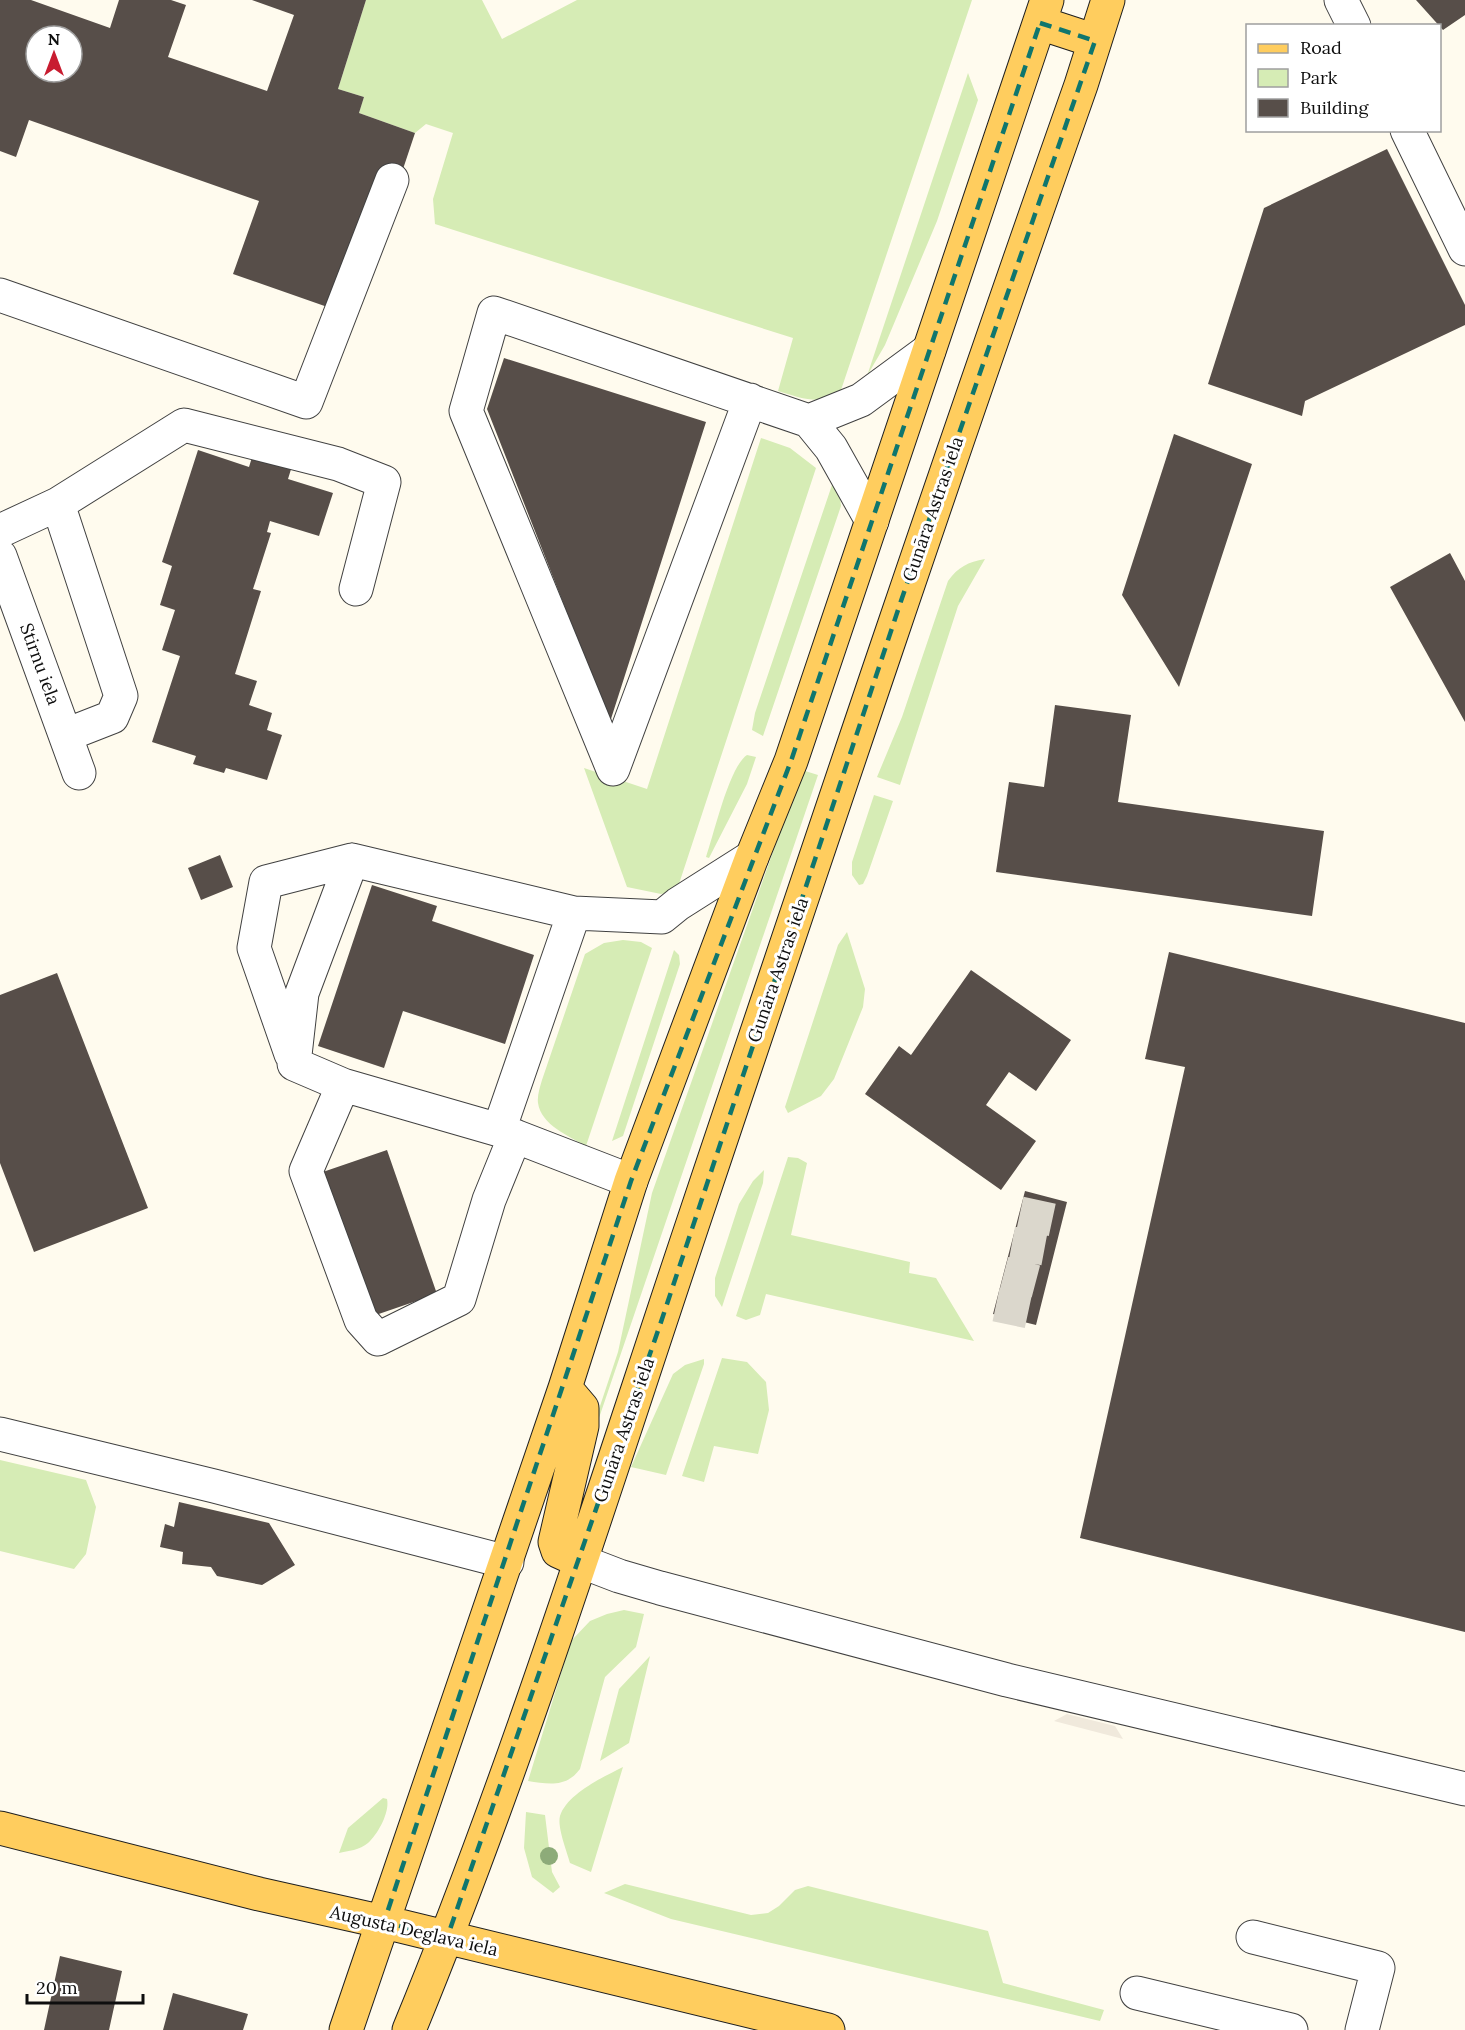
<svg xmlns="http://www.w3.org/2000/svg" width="1465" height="2030" font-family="Lora,serif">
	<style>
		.green { fill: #d6ecb5 }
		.plaza { fill: #f0e9dc }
		.building { fill: #574e49; fill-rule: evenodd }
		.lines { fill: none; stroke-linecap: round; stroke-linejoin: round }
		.minor-tunnel { stroke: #dbd7cc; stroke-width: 33; stroke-dasharray: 33 16; stroke-linecap: butt }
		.minor-casing { stroke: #414141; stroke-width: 35 }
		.major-casing { stroke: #1f1f1f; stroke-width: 35 }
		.minor { stroke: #fff; stroke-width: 33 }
		.major { stroke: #ffcd5e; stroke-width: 33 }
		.tree { fill: #8dab79 }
		.marked { fill: none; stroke: #0f766e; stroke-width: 4.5; stroke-dasharray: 12 8; stroke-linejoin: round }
		.labels { text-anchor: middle; stroke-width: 6; stroke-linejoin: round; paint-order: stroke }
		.street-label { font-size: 18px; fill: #0e0e0e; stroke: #fff }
	</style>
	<rect width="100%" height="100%" fill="#fffbee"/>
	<!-- green -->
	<path class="green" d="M 366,0 L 482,0 L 502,39 L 577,0 L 972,0 L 839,396 C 814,404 801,398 778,391 L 793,338 L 435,224 L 433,199 L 453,133 L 426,124 L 415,133 L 359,113 L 364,97 L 338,89 Z
		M 968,73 L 978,100 L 937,221 L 885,345 L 867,376 Z
		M 761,438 L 790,448 L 816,468 L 677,890 L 661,894 L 627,887 L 584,768 L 647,789 Z
		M 834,479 L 840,497 L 841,506 L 763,736 L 752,730 L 755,713 Z
		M 985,559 L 958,606 L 900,785 L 877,777 L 902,717 L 948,581 C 958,567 968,562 985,559 Z
		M 747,755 L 756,757 L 747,784 L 709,858 L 706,857 C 714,834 729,767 747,755 Z
		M 802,770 L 818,775 L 584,1462 L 589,1439 L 618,1352 L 652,1193 Z
		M 874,795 L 893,801 L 867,876 L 863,884 L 859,885 L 852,875 L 852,862 Z
		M 847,932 L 865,989 L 863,1007 L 834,1079 L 821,1096 L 788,1113 L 785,1107 L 838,945 Z
		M 623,940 L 641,942 L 652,948 L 586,1146 C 569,1136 541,1125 538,1103 C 537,1096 540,1087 542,1080 L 585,954 L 604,943 Z
		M 674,950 L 679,955 L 680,964 L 623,1136 L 612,1141 Z
		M 788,1157 L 798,1158 L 807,1163 L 791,1235 L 910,1262 L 909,1273 L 936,1278 L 974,1341 L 766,1294 L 760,1315 L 746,1320 L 736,1316 Z
		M 764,1170 L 763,1183 L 722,1307 L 715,1296 L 715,1278 L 739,1204 L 753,1181 Z
		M 722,1358 L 747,1362 L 766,1382 L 769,1410 L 758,1454 L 714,1446 L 704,1482 L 682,1476 Z
		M 704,1359 L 704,1364 L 666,1475 L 631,1467 L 673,1374 L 685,1365 Z
		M 0,1460 L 86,1480 L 96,1507 L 86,1554 L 74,1569 L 0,1551 Z
		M 624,1610 L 644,1614 L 636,1647 L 605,1677 L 580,1769 C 566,1788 548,1784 528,1781 L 571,1641 L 590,1621 L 607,1614 Z
		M 650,1656 L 629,1743 L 600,1761 L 619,1689 Z
		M 623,1767 L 591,1872 L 570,1863 C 567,1852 557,1827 560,1816 C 567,1794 603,1777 623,1767 Z
		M 383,1798 L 387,1799 C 390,1812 378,1834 368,1843 C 360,1850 348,1851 339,1853 L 348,1828 Z
		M 526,1812 L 545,1815 L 552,1872 L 560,1887 L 553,1893 L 532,1877 L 524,1848 Z
		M 625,1884 L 751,1915 L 768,1913 L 779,1906 L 795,1890 L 808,1886 L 988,1931 L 1003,1983 L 1104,2010 L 1100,2021 L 671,1919 L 604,1893 Z"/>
	<!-- plaza -->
	<path class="plaza" d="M 1067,1714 L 1115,1726 L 1123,1739 L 1054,1721 Z"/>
	<!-- building -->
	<path class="building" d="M 0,0 L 31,0 L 110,28 L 119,0 L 171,0 L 186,5 L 168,57 L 267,91 L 294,15 L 252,0 L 366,0 L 338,89 L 364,97 L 359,113 L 415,133 L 403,169 L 388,164 L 336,310 L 233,274 L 259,201 L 29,120 L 16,157 L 0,151 ZM 36,36 L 72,36 L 72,72 L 36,72 Z
		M 1416,0 L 1465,0 L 1465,15 L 1443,30 Z
		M 1387,149 L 1465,305 L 1465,325 L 1305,401 L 1302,416 L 1208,384 L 1264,208 Z
		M 504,358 L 706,422 L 610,722 L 487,409 Z
		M 1174,434 L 1252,464 L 1179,687 L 1122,595 Z
		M 198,450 L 249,467 L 253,454 L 292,466 L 288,479 L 333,493 L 319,536 L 270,521 L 267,532 L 271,533 L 253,589 L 261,591 L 235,674 L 257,681 L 249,705 L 272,713 L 267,730 L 282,735 L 267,780 L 226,768 L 224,773 L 193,764 L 196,756 L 152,742 L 180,656 L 162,650 L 175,610 L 160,605 L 172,566 L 162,562 Z
		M 1450,553 L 1465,581 L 1465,722 L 1390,587 Z
		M 1055,705 L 1131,715 L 1118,802 L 1324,831 L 1312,916 L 996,872 L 1009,782 L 1044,787 Z
		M 220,855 L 233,887 L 201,900 L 188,868 Z
		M 372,885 L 437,906 L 432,921 L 534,955 L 505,1044 L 403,1011 L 384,1068 L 318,1046 Z
		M 1169,952 L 1465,1023 L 1465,1632 L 1080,1538 L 1185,1067 L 1145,1059 Z
		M 971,970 L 1071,1040 L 1036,1091 L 1009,1072 L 986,1105 L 1036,1141 L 1001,1190 L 865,1094 L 899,1046 L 911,1055 Z
		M 57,973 L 148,1208 L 34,1252 L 0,1163 L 0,995 Z
		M 387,1150 L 437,1294 L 367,1318 L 317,1174 Z
		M 1025,1191 L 1067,1202 L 1036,1325 L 993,1314 Z
		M 179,1502 L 269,1523 L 295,1565 L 262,1585 L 217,1576 L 211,1567 L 182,1564 L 183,1552 L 160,1547 L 165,1524 L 174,1527 Z
		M 60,1956 L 122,1971 L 109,2030 L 44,2030 Z
		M 173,1993 L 248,2014 L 243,2030 L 163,2030 Z"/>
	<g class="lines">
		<!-- minor-tunnel -->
		<path class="minor-tunnel" d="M 1020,1213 L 1062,1222
			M 1012,1243 L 1055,1251
			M 1004,1273 L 1046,1284
			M 996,1305 L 1038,1314"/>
		<defs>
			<path id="minor" d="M 1341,0 L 1354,26
				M 1407,130 L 1465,249
				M 0,295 L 306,402 L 392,180
				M 750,400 L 613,769 L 466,411 L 494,313 L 809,421 L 831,448 L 872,521
				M 809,421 L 861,400 L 929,350
				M 58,504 L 121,696 L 112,717 L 66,735
				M 0,531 L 58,504 L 184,425 L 338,464 L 384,482 L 356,589
				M 0,556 L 79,773
				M 291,1054 L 254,948 L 266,882 L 352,860
				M 343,1085 L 306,1171 L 361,1320 L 378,1339 L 459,1299 L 489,1200 L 515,1136
				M 499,1130 L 574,913
				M 631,1181 L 499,1130 L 343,1085 L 294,1064 L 302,993 L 352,860 L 574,913 L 662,917 L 678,904 L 752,857
				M 0,1434 L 214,1486 L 507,1562
				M 580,1561 L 619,1576 L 660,1588 L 1007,1680 L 1465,1789
				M 1253,1937 L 1378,1968 L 1362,2030
				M 1137,1993 L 1291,2030"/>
			<path id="major" d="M 1040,23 L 1095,41
				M 565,1388 L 582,1408 L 582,1426 L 555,1542 L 558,1551 L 580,1561
				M 0,1828 L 259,1894 L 384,1922 L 828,2030
				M 346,2030 L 565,1388 L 631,1181 L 752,857 L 791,761 L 1047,0
				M 409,2030 C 519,1763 605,1485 697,1211 C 823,835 949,459 1081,85 L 1108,0"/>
		</defs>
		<!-- minor casing -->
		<use href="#minor" class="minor-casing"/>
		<!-- major casing -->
		<use href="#major" class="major-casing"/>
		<!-- minor -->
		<use href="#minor" class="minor"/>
		<!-- major -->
		<use href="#major" class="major"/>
	</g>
	<!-- trees -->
	<circle class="tree" cx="549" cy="1856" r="9"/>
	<!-- marked area -->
	<path class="marked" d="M 1040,23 L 1095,41 L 901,601 L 661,1322 L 447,1938 L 384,1922 L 631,1181 L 791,761 Z"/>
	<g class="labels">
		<!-- street labels -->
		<g class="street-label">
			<text transform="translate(933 509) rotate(-71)" y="6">Gunāra Astras iela</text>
			<text transform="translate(40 664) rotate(70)" y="6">Stirnu iela</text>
			<text transform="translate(778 970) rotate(-71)" y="6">Gunāra Astras iela</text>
			<text transform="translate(624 1430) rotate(-71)" y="6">Gunāra Astras iela</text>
			<text transform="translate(414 1931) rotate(13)" y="6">Augusta Deglava iela</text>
		</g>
	</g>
	<!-- legend -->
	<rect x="1246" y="24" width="195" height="108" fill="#ffffff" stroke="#9f9f9f" stroke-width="1.5"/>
	<rect x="1258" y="44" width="30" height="9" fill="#ffcd5e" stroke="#9f9f9f" stroke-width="1.5"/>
	<text x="1300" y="54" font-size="18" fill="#0e0e0e">Road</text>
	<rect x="1258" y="69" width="30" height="18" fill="#d6ecb5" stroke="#9f9f9f" stroke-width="1.5"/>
	<text x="1300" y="84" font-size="18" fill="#0e0e0e">Park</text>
	<rect x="1258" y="99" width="30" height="18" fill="#574e49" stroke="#9f9f9f" stroke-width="1.5"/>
	<text x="1300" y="114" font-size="18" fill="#0e0e0e">Building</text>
	<!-- north arrow -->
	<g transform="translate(54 54)"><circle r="28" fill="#ffffff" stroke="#9f9f9f" stroke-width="1.5"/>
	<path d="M0-4.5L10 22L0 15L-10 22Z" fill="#c81c30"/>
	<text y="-9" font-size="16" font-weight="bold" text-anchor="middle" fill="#0e0e0e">N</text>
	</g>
	<!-- scale -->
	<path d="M27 1994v9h116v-9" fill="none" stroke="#0e0e0e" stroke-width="3"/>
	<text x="36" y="1994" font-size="18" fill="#0e0e0e" stroke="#ffffff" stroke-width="4.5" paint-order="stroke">20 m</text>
</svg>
